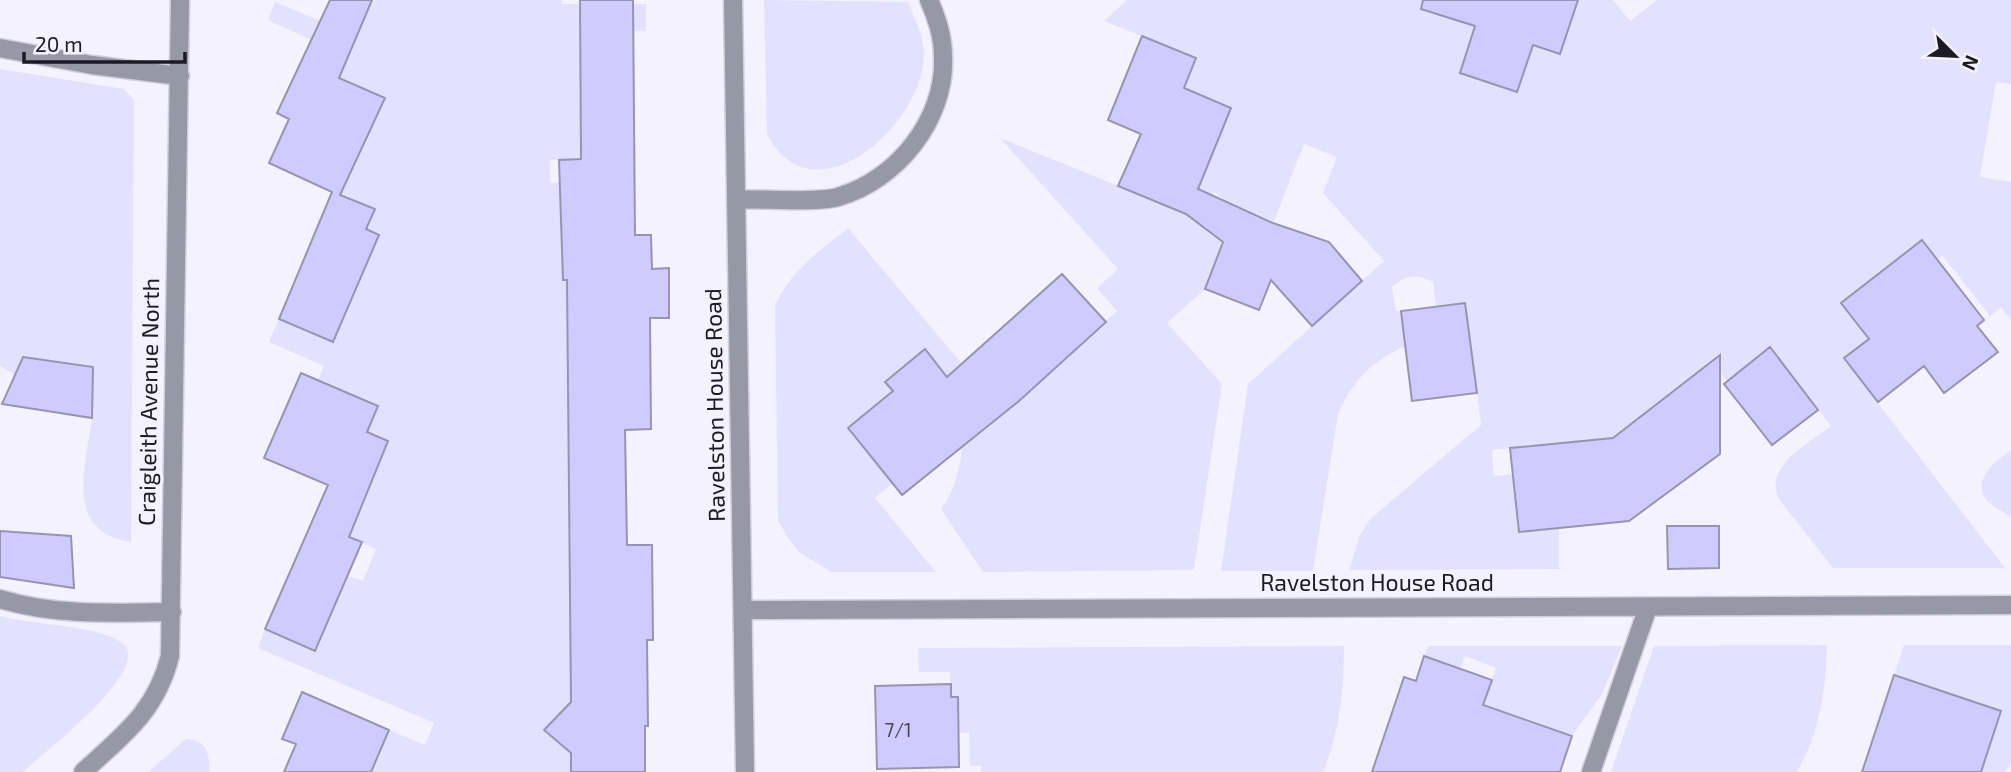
<svg xmlns="http://www.w3.org/2000/svg" width="2011" height="772" font-family="'Exo 2',sans-serif">
	<style>
		.green { fill: #e4e1ff }
		.building { fill: #d0cafe; stroke: #9794b1; stroke-width: 2 }
		.lines { fill: none; stroke-linecap: round; stroke-linejoin: round }
		.minor-casing { stroke: #d0cfdb; stroke-width: 21 }
		.minor { stroke: #9897a4; stroke-width: 18 }
		.labels { text-anchor: middle; stroke-width: 6; stroke-linejoin: round; paint-order: stroke }
		.number-label { font-size: 19px; fill: #48465b }
		.street-label { font-size: 23px; fill: #1b1a25; stroke: #f3f2fe }
	</style>
	<rect width="100%" height="100%" fill="#f3f2fe"/>
	<!-- green -->
	<path class="green" d="M 372,0 L 562,0 L 562,4 L 646,4 L 646,31 L 633,31 L 634,159 L 550,160 L 550,183 L 582,182 L 561,218 L 563,280 L 583,280 L 636,324 L 567,325 L 567,355 L 650,354 L 568,368 L 569,461 L 626,513 L 569,514 L 571,641 L 588,674 L 570,674 L 571,713 L 558,715 L 551,723 L 554,739 L 563,745 L 571,744 L 571,772 L 371,772 L 375,762 L 358,754 L 372,723 L 425,745 L 434,723 L 258,648 L 265,629 L 315,650 L 348,576 L 363,581 L 376,549 L 349,537 L 359,512 L 322,496 L 327,485 L 342,491 L 378,406 L 318,380 L 324,366 L 269,342 L 279,319 L 334,341 L 379,235 L 366,229 L 374,209 L 321,187 L 359,154 L 385,98 L 302,60 L 311,40 L 268,20 L 275,2 L 357,36 Z
		M 764,0 L 908,2 C 915,20 925,38 924,58 C 920,128 812,222 767,134 Z
		M 1127,0 L 1477,0 L 1475,26 L 1460,73 L 1517,92 L 1533,45 L 1560,54 L 1578,0 L 1613,0 L 1630,21 L 1657,0 L 2011,0 L 2011,84 L 1996,82 L 1980,177 L 2011,182 L 2011,320 L 2001,307 L 1990,316 L 1942,255 L 1869,339 L 1844,359 L 2005,568 L 1833,568 L 1779,499 C 1763,466 1809,443 1831,426 L 1770,348 L 1727,381 L 1711,362 L 1650,408 L 1684,453 L 1601,439 L 1492,450 L 1494,476 L 1512,474 L 1519,532 L 1559,528 L 1559,569 L 1349,570 L 1360,535 L 1370,519 L 1481,425 L 1465,303 L 1436,306 L 1433,282 C 1419,273 1404,275 1392,287 L 1396,311 L 1400,311 L 1405,346 C 1371,362 1353,380 1338,414 L 1313,571 L 1221,571 L 1248,384 L 1384,261 L 1323,193 L 1337,157 L 1304,144 L 1274,221 L 1227,202 L 1215,192 L 1190,214 L 1205,229 L 1225,237 L 1205,289 L 1167,323 L 1222,384 L 1194,570 L 983,572 L 941,509 C 971,468 962,413 961,365 L 947,376 L 925,349 L 885,381 L 893,391 L 895,481 L 875,498 L 936,572 L 831,572 L 799,552 L 787,537 L 778,520 L 775,306 C 790,271 819,251 848,228 L 962,364 L 1019,400 L 1117,311 L 1097,288 L 1118,269 L 1000,138 L 1153,200 L 1172,156 L 1137,141 L 1140,134 L 1209,161 L 1231,108 L 1184,88 L 1196,58 L 1104,21 Z
		M 0,69 L 124,89 L 134,100 L 131,542 C 63,532 86,466 92,418 L 0,366 Z
		M 2011,450 L 2011,518 C 2005,511 1998,510 1992,505 C 1966,484 1994,462 2011,450 Z
		M 0,616 C 32,625 96,625 121,642 C 158,666 42,754 23,772 L 0,772 Z
		M 1827,645 C 1826,690 1820,732 1797,772 L 1611,772 L 1654,646 Z
		M 1904,645 L 2011,645 L 2011,764 L 2005,772 L 1951,772 L 2001,711 L 1894,675 Z
		M 1344,646 C 1344,691 1340,731 1323,772 L 981,772 L 981,766 L 970,766 L 969,733 L 959,733 L 958,697 L 951,697 L 950,672 L 919,672 L 918,648 Z
		M 1428,646 L 1622,646 L 1602,694 L 1572,736 L 1483,705 L 1496,668 L 1465,656 L 1460,669 L 1424,656 Z
		M 186,739 C 207,740 210,754 209,772 L 148,772 Z"/>
	<!-- building -->
	<path class="building" d="M 330,0 L 372,0 L 339,78 L 385,98 L 340,195 L 375,209 L 366,229 L 379,235 L 333,342 L 279,319 L 332,192 L 269,163 L 289,119 L 277,113 Z
		M 580,0 L 633,0 L 635,235 L 651,235 L 652,269 L 669,268 L 669,318 L 650,318 L 651,429 L 625,430 L 627,545 L 652,545 L 653,640 L 647,640 L 648,726 L 645,726 L 645,772 L 571,772 L 571,753 L 544,730 L 571,702 L 567,280 L 563,280 L 559,160 L 581,159 Z
		M 1423,0 L 1578,0 L 1560,54 L 1533,45 L 1517,92 L 1460,73 L 1475,26 L 1421,9 Z
		M 1142,36 L 1196,58 L 1184,88 L 1231,108 L 1198,189 L 1273,223 L 1329,242 L 1362,281 L 1312,326 L 1271,280 L 1259,310 L 1205,289 L 1223,242 L 1186,214 L 1118,186 L 1141,134 L 1108,120 Z
		M 1922,240 L 1984,320 L 1977,326 L 1998,352 L 1944,393 L 1924,366 L 1878,402 L 1844,358 L 1869,339 L 1841,303 Z
		M 1062,274 L 1106,322 L 1019,401 L 902,495 L 848,428 L 893,391 L 885,382 L 925,349 L 947,377 Z
		M 1465,303 L 1477,393 L 1412,401 L 1401,311 Z
		M 1770,347 L 1818,410 L 1772,445 L 1724,384 Z
		M 1720,355 L 1720,454 L 1629,521 L 1519,532 L 1510,448 L 1613,438 Z
		M 23,357 L 93,367 L 92,418 L 2,404 Z
		M 301,373 L 378,406 L 367,432 L 388,441 L 349,537 L 362,542 L 315,651 L 265,629 L 328,485 L 264,458 Z
		M 1667,526 L 1719,526 L 1719,568 L 1668,569 Z
		M 0,531 L 71,536 L 74,588 L 0,577 Z
		M 1424,656 L 1492,680 L 1483,705 L 1572,736 L 1560,772 L 1372,772 L 1404,677 L 1416,681 Z
		M 1894,675 L 2001,711 L 1981,772 L 1862,772 Z
		M 951,684 L 951,697 L 958,697 L 959,767 L 877,769 L 875,686 Z
		M 302,692 L 389,730 L 371,772 L 284,772 L 296,744 L 282,739 Z"/>
	<g class="lines">
		<defs>
			<path id="minor" d="M 733,0 L 745,772
				M 0,48 L 92,65 L 180,76
				M 736,199 C 760,199 817,203 838,197 C 897,180 946,119 943,57 C 943,36 937,19 929,0
				M 0,599 C 57,616 113,613 172,612
				M 743,610 L 2011,605
				M 83,772 C 123,735 156,712 170,656 L 180,0
				M 1591,772 L 1648,607"/>
		</defs>
		<!-- minor casing -->
		<use href="#minor" class="minor-casing"/>
		<!-- minor -->
		<use href="#minor" class="minor"/>
	</g>
	<g class="labels">
		<!-- number labels -->
		<g class="number-label">
			<text x="898" y="737">7/1</text>
		</g>
		<!-- street labels -->
		<g class="street-label">
			<text transform="translate(149 402) rotate(-89)" y="8">Craigleith Avenue North</text>
			<text transform="translate(715 405) rotate(-91)" y="8">Ravelston House Road</text>
			<text x="1377" y="591">Ravelston House Road</text>
		</g>
	</g>
	<!-- north arrow -->
	<g transform="translate(1955 56) rotate(114)" stroke="#f3f2fe" stroke-width="5" paint-order="stroke">
	<path d="M0-5L12 26L0 18L-12 26Z" fill="#1b1a25"/>
	<text y="-10" font-size="19" font-weight="bold" text-anchor="middle" fill="#1b1a25">N</text>
	</g>
	<!-- scale -->
	<path d="M24 52v10h161v-10" fill="none" stroke="#1b1a25" stroke-width="3.5"/>
	<text x="35" y="52" font-size="21" fill="#1b1a25" stroke="#f3f2fe" stroke-width="5" paint-order="stroke">20 m</text>
</svg>
